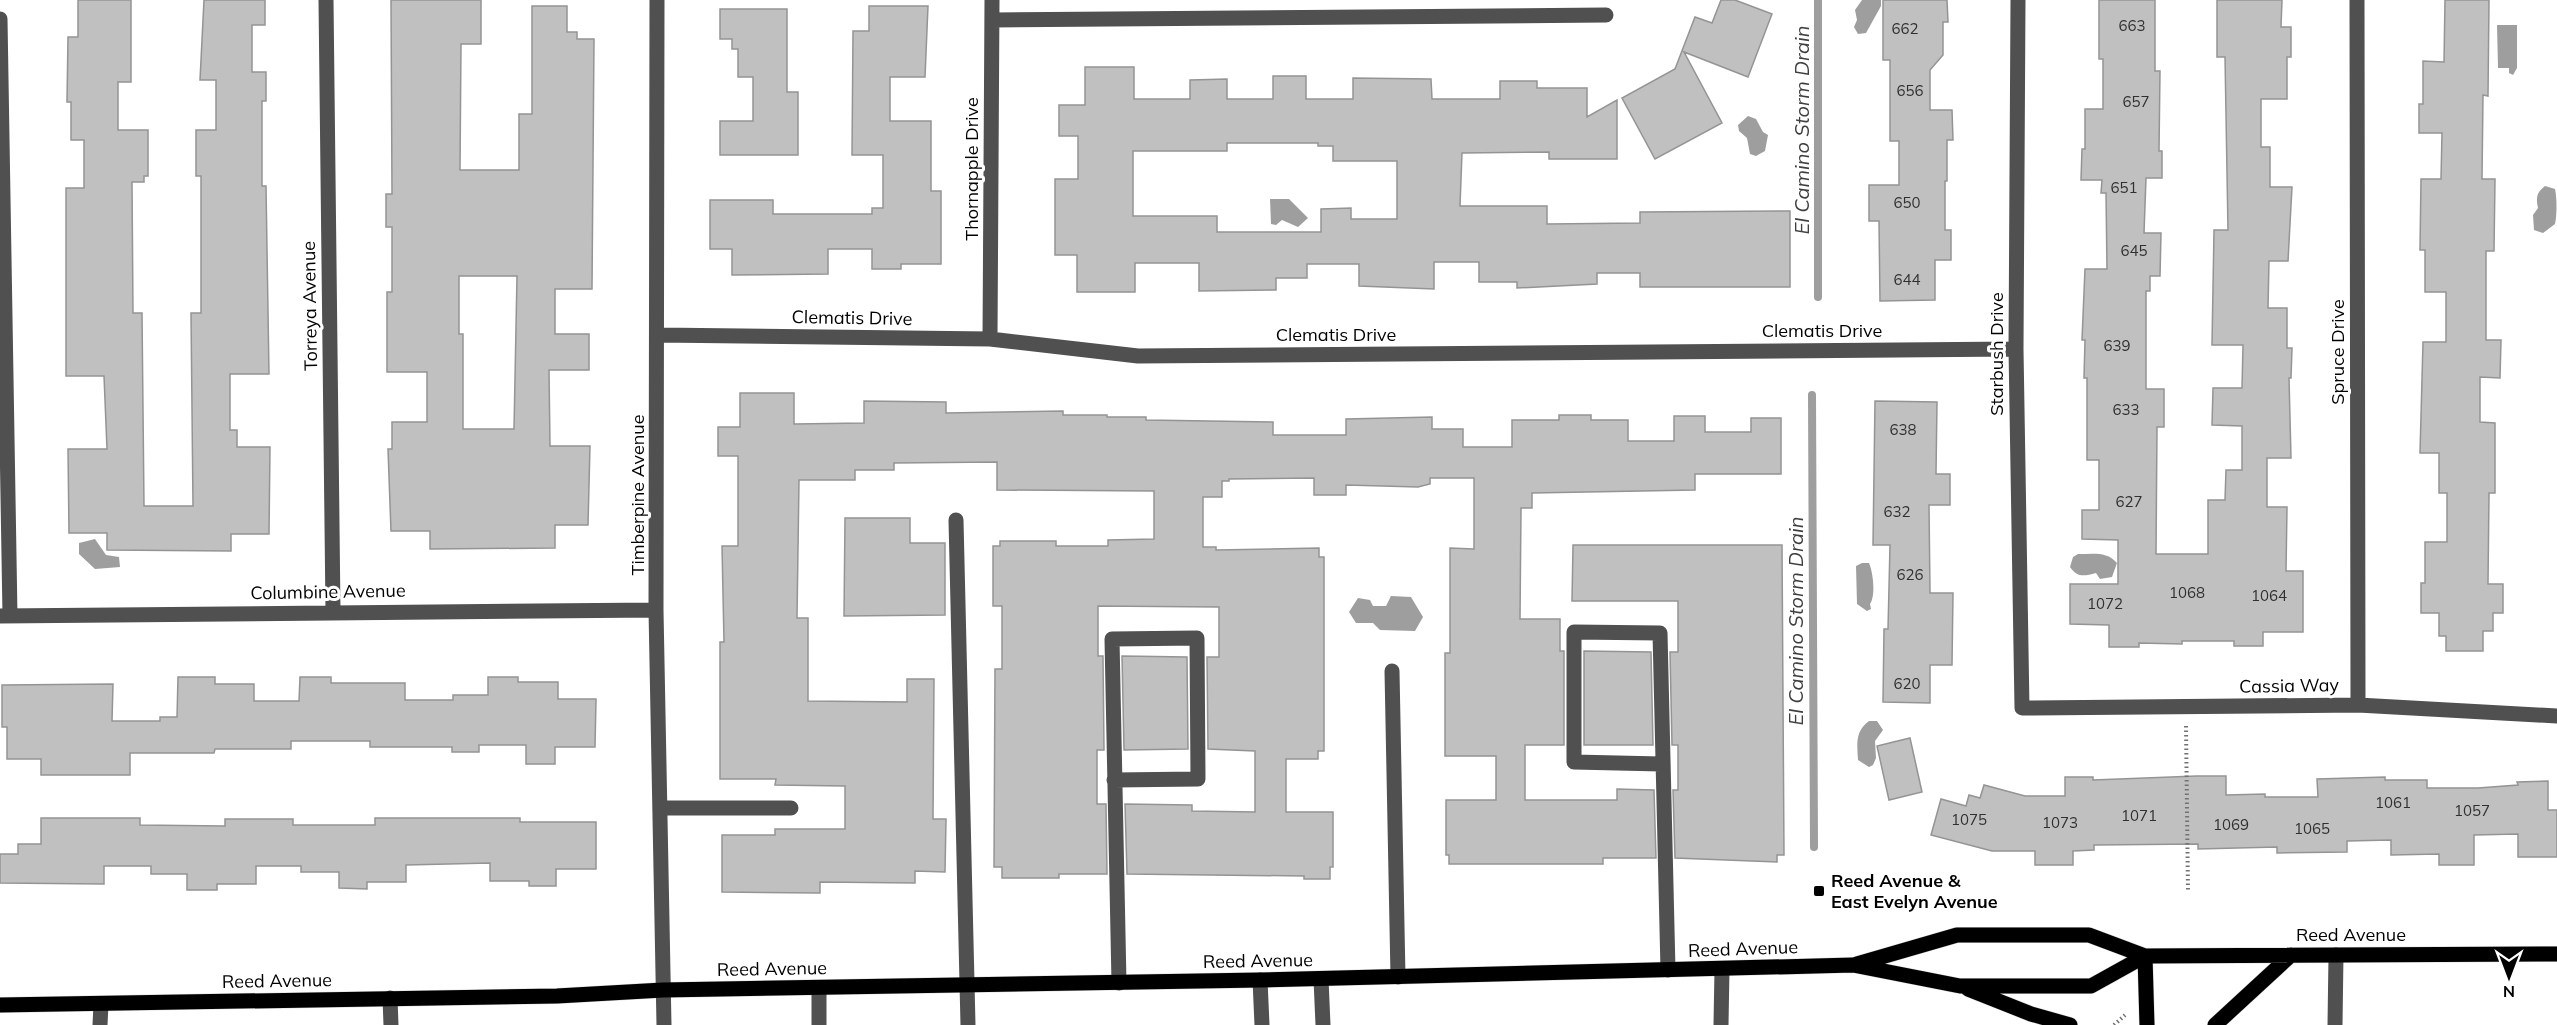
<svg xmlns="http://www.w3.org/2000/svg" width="2557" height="1025" font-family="Mulish,sans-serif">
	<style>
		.water { fill: #9e9e9e }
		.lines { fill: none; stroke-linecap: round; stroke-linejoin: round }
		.stream { stroke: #9e9e9e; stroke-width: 8 }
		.building { fill: #c0c0c0; stroke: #949494; stroke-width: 1.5; fill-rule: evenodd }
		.major-casing { stroke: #dbdbdb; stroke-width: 16 }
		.path { stroke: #727272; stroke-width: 4; stroke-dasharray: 1.5 3; stroke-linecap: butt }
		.minor { stroke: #505050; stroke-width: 15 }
		.major { stroke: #000; stroke-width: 15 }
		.poi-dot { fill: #000; stroke: #fff; stroke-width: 2 }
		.labels { text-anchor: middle; stroke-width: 6; stroke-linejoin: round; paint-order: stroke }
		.number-label { font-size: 15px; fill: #303030 }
		.street-label { font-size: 18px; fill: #000; stroke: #fff }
		.poi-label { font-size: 18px; font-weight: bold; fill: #000; stroke: #fff; text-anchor: start }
		.water-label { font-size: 20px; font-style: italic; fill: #3f3f3f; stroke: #fff }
	</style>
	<rect width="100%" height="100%" fill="#fff"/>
	<!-- water -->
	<path class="water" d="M 1862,0 L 1881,0 L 1881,6 L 1866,33 L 1858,34 L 1854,27 L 1857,20 L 1855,10 Z
		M 2497,25 L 2517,25 L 2517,68 L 2513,75 L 2509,73 L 2509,68 L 2498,68 Z
		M 1748,116 L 1756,119 L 1763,132 L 1768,135 L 1765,151 L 1756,156 L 1750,154 L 1747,138 L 1739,131 L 1738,125 Z
		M 2545,186 L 2555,189 C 2557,198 2557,215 2555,224 L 2543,233 L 2534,230 L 2533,215 L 2538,208 C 2536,198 2536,193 2545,186 Z
		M 1270,199 L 1289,199 L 1308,218 L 1298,227 L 1282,220 L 1276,225 L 1271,224 Z
		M 95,539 L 106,555 L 119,557 L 120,567 L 95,569 L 79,554 L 79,543 Z
		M 2078,554 C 2093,554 2107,551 2117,563 L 2112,577 L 2100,579 L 2096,573 C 2084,576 2078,578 2070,567 L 2073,557 Z
		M 1862,563 L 1869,563 C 1873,572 1876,595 1870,604 L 1871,609 L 1867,611 L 1857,604 L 1856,566 Z
		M 1391,596 L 1411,597 L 1423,617 L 1415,631 L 1380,630 L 1373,623 L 1356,623 L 1349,612 L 1358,598 L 1370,600 L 1373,606 L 1386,606 Z
		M 1869,721 L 1877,721 L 1883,730 L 1875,741 L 1876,758 L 1873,765 L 1869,767 L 1858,760 C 1857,744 1855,731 1869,721 Z"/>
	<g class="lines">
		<!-- stream -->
		<path class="stream" d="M 1818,0 L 1818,297
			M 1812,395 L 1814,847"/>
	</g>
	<!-- building -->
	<path class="building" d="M 78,0 L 131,0 L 131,82 L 118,82 L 118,130 L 148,130 L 148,176 L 144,176 L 144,182 L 132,182 L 133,313 L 142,313 L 144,506 L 193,506 L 191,313 L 201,313 L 201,176 L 196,176 L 196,130 L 216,130 L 216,80 L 200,80 L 204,0 L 265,0 L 265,25 L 252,25 L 252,72 L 266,72 L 266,101 L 262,101 L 262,186 L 266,186 L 269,374 L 230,374 L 230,430 L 237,430 L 237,447 L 270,447 L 269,534 L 231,534 L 231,551 L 107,550 L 107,533 L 69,533 L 68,449 L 107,449 L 104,376 L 66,376 L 66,188 L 84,188 L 84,140 L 71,140 L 71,102 L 67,102 L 68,37 L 78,37 Z
		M 391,0 L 481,0 L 481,44 L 461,44 L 460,170 L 519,170 L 519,114 L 532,114 L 532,6 L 567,6 L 567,32 L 577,32 L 577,39 L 594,39 L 592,289 L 555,289 L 555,334 L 589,334 L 589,370 L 549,370 L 550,446 L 590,446 L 588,525 L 555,525 L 555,548 L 430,549 L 430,531 L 391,531 L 388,449 L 392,449 L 392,422 L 427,422 L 427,372 L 387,372 L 387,292 L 392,292 L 392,227 L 386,227 L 386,194 L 392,194 ZM 459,276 L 517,276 L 514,429 L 463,429 L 463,334 L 459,334 Z
		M 1721,0 L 1735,0 L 1772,14 L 1748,77 L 1684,52 L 1722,123 L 1655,159 L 1622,98 L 1675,69 L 1695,17 L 1712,23 Z
		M 1883,0 L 1947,0 L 1948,22 L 1943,22 L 1943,55 L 1930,70 L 1930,110 L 1952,110 L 1953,140 L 1947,140 L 1947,181 L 1945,181 L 1945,230 L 1951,230 L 1951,260 L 1935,260 L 1935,300 L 1880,301 L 1879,221 L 1869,221 L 1869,185 L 1899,185 L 1899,141 L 1890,141 L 1890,60 L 1883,60 Z
		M 2099,0 L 2155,0 L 2155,71 L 2160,71 L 2159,151 L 2162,151 L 2162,178 L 2146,178 L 2144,233 L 2161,233 L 2160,276 L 2150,276 L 2150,291 L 2146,291 L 2146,389 L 2164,389 L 2164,427 L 2157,427 L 2156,554 L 2208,554 L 2208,500 L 2225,500 L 2226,470 L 2242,470 L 2242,426 L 2212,425 L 2213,388 L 2242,388 L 2243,345 L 2212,345 L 2214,230 L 2228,230 L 2225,57 L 2217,57 L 2217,0 L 2282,0 L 2281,27 L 2291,27 L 2291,57 L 2287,57 L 2287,99 L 2261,99 L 2261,147 L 2270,147 L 2270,187 L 2292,187 L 2288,261 L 2269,261 L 2268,308 L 2287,308 L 2287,348 L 2292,348 L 2291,378 L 2289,378 L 2291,458 L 2267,458 L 2267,507 L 2287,507 L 2286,571 L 2303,571 L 2303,632 L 2263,632 L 2263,646 L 2234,646 L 2234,641 L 2182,641 L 2182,644 L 2139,643 L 2139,647 L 2109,647 L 2109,625 L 2070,624 L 2070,584 L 2118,584 L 2118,540 L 2082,539 L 2082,510 L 2099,510 L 2099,460 L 2087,460 L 2087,378 L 2084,378 L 2085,340 L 2082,340 L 2085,269 L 2107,269 L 2106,193 L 2101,193 L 2102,180 L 2081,180 L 2082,149 L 2085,149 L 2085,109 L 2103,109 L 2103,59 L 2099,59 Z
		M 2445,0 L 2489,0 L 2488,96 L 2483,95 L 2482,179 L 2495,179 L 2494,251 L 2486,251 L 2486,340 L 2501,340 L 2500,378 L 2480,377 L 2480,422 L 2495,423 L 2495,493 L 2489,493 L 2488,584 L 2503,584 L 2503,613 L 2493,613 L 2493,631 L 2483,631 L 2483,651 L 2446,651 L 2446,636 L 2439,636 L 2439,613 L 2421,613 L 2421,583 L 2425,583 L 2425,542 L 2447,542 L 2447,493 L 2439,493 L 2439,453 L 2420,453 L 2423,342 L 2446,342 L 2446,292 L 2425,292 L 2425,250 L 2420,250 L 2421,179 L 2441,179 L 2442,133 L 2419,133 L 2419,104 L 2423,104 L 2423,61 L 2444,62 Z
		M 869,6 L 928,6 L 925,77 L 890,77 L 890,121 L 931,121 L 931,191 L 941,191 L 941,264 L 901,264 L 901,269 L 872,269 L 872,249 L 828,249 L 828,274 L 732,275 L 732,249 L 710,249 L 710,200 L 773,200 L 773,214 L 872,214 L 872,208 L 883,208 L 883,155 L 852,155 L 853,31 L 869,31 Z
		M 720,9 L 787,9 L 787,92 L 798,92 L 798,155 L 720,155 L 720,121 L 753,121 L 753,77 L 738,77 L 738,49 L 732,49 L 732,39 L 720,39 Z
		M 1085,67 L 1134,67 L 1134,99 L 1190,99 L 1190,80 L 1227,79 L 1227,99 L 1273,99 L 1273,76 L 1306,76 L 1306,99 L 1353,99 L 1353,78 L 1431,79 L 1432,99 L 1500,99 L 1500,81 L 1537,81 L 1537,88 L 1587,88 L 1587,117 L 1617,100 L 1617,159 L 1549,159 L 1549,152 L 1462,153 L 1460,206 L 1547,206 L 1547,224 L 1640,223 L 1640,212 L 1790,211 L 1790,287 L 1640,287 L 1640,273 L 1597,273 L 1597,284 L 1517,288 L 1517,282 L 1479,282 L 1479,262 L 1434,262 L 1434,289 L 1359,286 L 1359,264 L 1307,264 L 1307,278 L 1276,278 L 1276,290 L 1199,291 L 1199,263 L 1135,263 L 1135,292 L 1077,292 L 1077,255 L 1055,255 L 1055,179 L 1078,179 L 1078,136 L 1059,136 L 1059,105 L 1085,105 ZM 1227,143 L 1318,143 L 1318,146 L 1333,146 L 1333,161 L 1397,161 L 1397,219 L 1351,219 L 1351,208 L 1321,209 L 1321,232 L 1217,232 L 1217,216 L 1133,216 L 1133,151 L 1227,151 Z
		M 740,393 L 794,393 L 794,424 L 864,423 L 864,401 L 946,402 L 946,413 L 1063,411 L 1063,415 L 1107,415 L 1107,417 L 1146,417 L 1146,420 L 1273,422 L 1273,435 L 1346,435 L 1346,419 L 1432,417 L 1432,429 L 1463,429 L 1463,447 L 1512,447 L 1512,420 L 1559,420 L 1559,415 L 1591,415 L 1591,420 L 1628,420 L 1628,441 L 1674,441 L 1674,416 L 1705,416 L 1705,432 L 1751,432 L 1751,418 L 1781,418 L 1781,474 L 1695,474 L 1695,490 L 1532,493 L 1532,508 L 1521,508 L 1520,619 L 1560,619 L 1560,651 L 1564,651 L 1564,745 L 1525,745 L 1525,800 L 1617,800 L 1617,789 L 1654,790 L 1656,858 L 1603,858 L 1603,864 L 1449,864 L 1449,855 L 1446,855 L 1446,800 L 1496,800 L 1496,756 L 1445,756 L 1445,653 L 1450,653 L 1450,548 L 1474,549 L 1474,478 L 1430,478 L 1430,484 L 1418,487 L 1346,485 L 1346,495 L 1314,495 L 1314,478 L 1229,479 L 1229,481 L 1222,481 L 1222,497 L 1203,497 L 1203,547 L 1216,547 L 1216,550 L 1319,548 L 1319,557 L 1324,557 L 1324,751 L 1318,751 L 1318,759 L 1286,759 L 1286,812 L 1333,812 L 1333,867 L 1330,867 L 1330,879 L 1304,879 L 1304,876 L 1127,874 L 1125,804 L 1192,805 L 1192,811 L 1255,812 L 1255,751 L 1208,749 L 1207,657 L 1219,657 L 1219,607 L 1098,606 L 1098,656 L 1103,656 L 1104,750 L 1097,750 L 1097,804 L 1106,804 L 1107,874 L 1059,874 L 1059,878 L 1002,878 L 1002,867 L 994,867 L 995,669 L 1002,669 L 1002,606 L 993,606 L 993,546 L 1000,546 L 1000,541 L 1056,541 L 1056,546 L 1108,546 L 1108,540 L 1154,539 L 1154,491 L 997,490 L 997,462 L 894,463 L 894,470 L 855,470 L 855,480 L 799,480 L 797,618 L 808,618 L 808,701 L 907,702 L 907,679 L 934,679 L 933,819 L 946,819 L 945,872 L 915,871 L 915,883 L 820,882 L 820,893 L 722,892 L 722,835 L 775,835 L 775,829 L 845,829 L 845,786 L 775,785 L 776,779 L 720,779 L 720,642 L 724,642 L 722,546 L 738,546 L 738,456 L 718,456 L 718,427 L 740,427 Z
		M 1875,401 L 1937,402 L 1936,474 L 1950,474 L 1950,505 L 1929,505 L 1930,593 L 1953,593 L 1952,665 L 1930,665 L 1930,703 L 1883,702 L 1884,629 L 1888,629 L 1890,545 L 1873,545 Z
		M 845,518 L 910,518 L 910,543 L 945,543 L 945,615 L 844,616 Z
		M 1573,545 L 1782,545 L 1784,855 L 1777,855 L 1777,862 L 1675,858 L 1673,790 L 1678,790 L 1678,745 L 1672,745 L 1670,652 L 1678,652 L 1678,601 L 1572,601 Z
		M 1584,651 L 1651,652 L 1653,745 L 1584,745 Z
		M 1122,656 L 1187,657 L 1188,749 L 1124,750 Z
		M 178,677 L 215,677 L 215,684 L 254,684 L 254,701 L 299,701 L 300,677 L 331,677 L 331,683 L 405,683 L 405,700 L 453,700 L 453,695 L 488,695 L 488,677 L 518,677 L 518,682 L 558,682 L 558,699 L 596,699 L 595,747 L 555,747 L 555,764 L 526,764 L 526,745 L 479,745 L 479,752 L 452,752 L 452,747 L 370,747 L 370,741 L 291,741 L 291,749 L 215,749 L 214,753 L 130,753 L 130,775 L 41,775 L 41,759 L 7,759 L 7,727 L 2,727 L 2,685 L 113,684 L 112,721 L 160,721 L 160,717 L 177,717 Z
		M 1910,738 L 1922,792 L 1889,800 L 1877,746 Z
		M 2197,776 L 2226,776 L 2226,795 L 2265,794 L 2265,797 L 2318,797 L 2317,779 L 2385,777 L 2385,780 L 2427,780 L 2427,788 L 2478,788 L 2518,785 L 2517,782 L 2548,781 L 2548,810 L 2557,810 L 2557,857 L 2518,857 L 2518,834 L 2474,835 L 2474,865 L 2439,865 L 2439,854 L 2391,855 L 2391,840 L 2347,841 L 2347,852 L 2277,853 L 2277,847 L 2198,849 L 2198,844 L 2094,845 L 2094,850 L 2073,851 L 2073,865 L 2035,865 L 2035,851 L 1992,851 L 1931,835 L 1941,799 L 1966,806 L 1969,795 L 1980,798 L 1984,785 L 2025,796 L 2065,796 L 2065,777 L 2093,777 L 2093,780 Z
		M 41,818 L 140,818 L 140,825 L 225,826 L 225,819 L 293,819 L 293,825 L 375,825 L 375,818 L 520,818 L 520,822 L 596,822 L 596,869 L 556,869 L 556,886 L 529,886 L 529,881 L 490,881 L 490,863 L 406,865 L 406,882 L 367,882 L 367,889 L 339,888 L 339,872 L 301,872 L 301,866 L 256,866 L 256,884 L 217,884 L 217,890 L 187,890 L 187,874 L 151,874 L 151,866 L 104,866 L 104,884 L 0,883 L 0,854 L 18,854 L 18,844 L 41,844 Z"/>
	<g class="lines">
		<defs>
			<path id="major" d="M 2145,956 L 2147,1025
				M 1857,964 L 1957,935 L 2089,935 L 2145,956 L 2557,954
				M 1968,989 L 2031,1014 L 2070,1025
				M 0,1005 L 557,996 L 663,990 L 1260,980 L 1853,965 L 1960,986 L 2091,986 L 2145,956
				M 2215,1025 L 2291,955"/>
		</defs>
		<!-- major casing -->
		<use href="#major" class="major-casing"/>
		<!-- path -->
		<path class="path" d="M 2186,726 L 2188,892
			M 2114,1025 L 2125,1015"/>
		<!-- minor -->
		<path class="minor" d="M 326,0 L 333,612
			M 657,0 L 656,610 L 664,1025
			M 2018,0 L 2016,349 L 2022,708 L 2358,705 L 2557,716
			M 2357,0 L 2358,705
			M 0,19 L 10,616
			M 992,20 L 1606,15
			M 658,335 L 990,339 L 1138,356 L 2016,349
			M 990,339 L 992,0
			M 956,520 L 968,1025
			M 0,616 L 656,610
			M 1392,671 L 1398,977
			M 1661,764 L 1574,762 L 1574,632 L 1660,633 L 1668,970
			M 1114,780 L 1198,779 L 1197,638 L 1112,639 L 1119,983
			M 660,808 L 791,808
			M 1321,979 L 1323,1025
			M 1260,980 L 1262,1025
			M 819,989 L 819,1025
			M 390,998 L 391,1025
			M 100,1025 L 101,1004
			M 1721,1025 L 1722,969
			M 2335,1025 L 2336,955"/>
		<!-- major -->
		<use href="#major" class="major"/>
	</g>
	<!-- markers -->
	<rect class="poi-dot" x="1813" y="885" width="12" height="12" rx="3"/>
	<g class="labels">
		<!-- number labels -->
		<g class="number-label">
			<text x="2132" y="31">663</text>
			<text x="1905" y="34">662</text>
			<text x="1910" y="96">656</text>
			<text x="2136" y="107">657</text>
			<text x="2124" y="193">651</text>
			<text x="1907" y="208">650</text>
			<text x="2134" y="256">645</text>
			<text x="1907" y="285">644</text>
			<text x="2117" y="351">639</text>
			<text x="2126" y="415">633</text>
			<text x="1903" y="435">638</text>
			<text x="2129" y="507">627</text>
			<text x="1897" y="517">632</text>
			<text x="1910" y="580">626</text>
			<text x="2187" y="598">1068</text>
			<text x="2269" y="601">1064</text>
			<text x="2105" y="609">1072</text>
			<text x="1907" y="689">620</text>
			<text x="2393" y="808">1061</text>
			<text x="2472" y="816">1057</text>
			<text x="2139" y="821">1071</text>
			<text x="1969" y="825">1075</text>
			<text x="2060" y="828">1073</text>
			<text x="2231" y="830">1069</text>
			<text x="2312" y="834">1065</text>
		</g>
		<!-- street labels -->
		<g class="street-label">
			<text transform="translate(972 169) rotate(-90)" y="6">Thornapple Drive</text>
			<text transform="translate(310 306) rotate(-91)" y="6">Torreya Avenue</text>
			<text transform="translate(852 318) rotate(1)" y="6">Clematis Drive</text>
			<text x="1822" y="337">Clematis Drive</text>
			<text x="1336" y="341">Clematis Drive</text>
			<text transform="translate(2338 352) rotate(-90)" y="6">Spruce Drive</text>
			<text transform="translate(1997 354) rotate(-90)" y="6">Starbush Drive</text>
			<text transform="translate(638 495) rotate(-90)" y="6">Timberpine Avenue</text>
			<text transform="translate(328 592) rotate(-1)" y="6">Columbine Avenue</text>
			<text transform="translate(2289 686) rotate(-1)" y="6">Cassia Way</text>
			<text x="2351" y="941">Reed Avenue</text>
			<text transform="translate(1743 949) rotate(-2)" y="6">Reed Avenue</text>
			<text transform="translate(1258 961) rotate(-1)" y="6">Reed Avenue</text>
			<text transform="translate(772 969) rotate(-1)" y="6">Reed Avenue</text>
			<text transform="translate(277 981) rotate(-1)" y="6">Reed Avenue</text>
		</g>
		<!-- poi labels -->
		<g class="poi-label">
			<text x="1831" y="887">Reed Avenue &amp;<tspan x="1831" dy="21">East Evelyn Avenue</tspan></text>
		</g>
		<!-- water labels -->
		<g class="water-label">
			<text transform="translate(1802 130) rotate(-90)" y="7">El Camino Storm Drain</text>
			<text transform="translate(1796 621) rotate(-90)" y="7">El Camino Storm Drain</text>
		</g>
	</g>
	<!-- north arrow -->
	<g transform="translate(2509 977) rotate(180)" stroke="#ffffff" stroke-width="4.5" paint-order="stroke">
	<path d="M0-4.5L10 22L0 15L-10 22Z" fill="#000000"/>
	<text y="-9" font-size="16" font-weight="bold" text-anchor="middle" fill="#000000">N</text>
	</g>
</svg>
